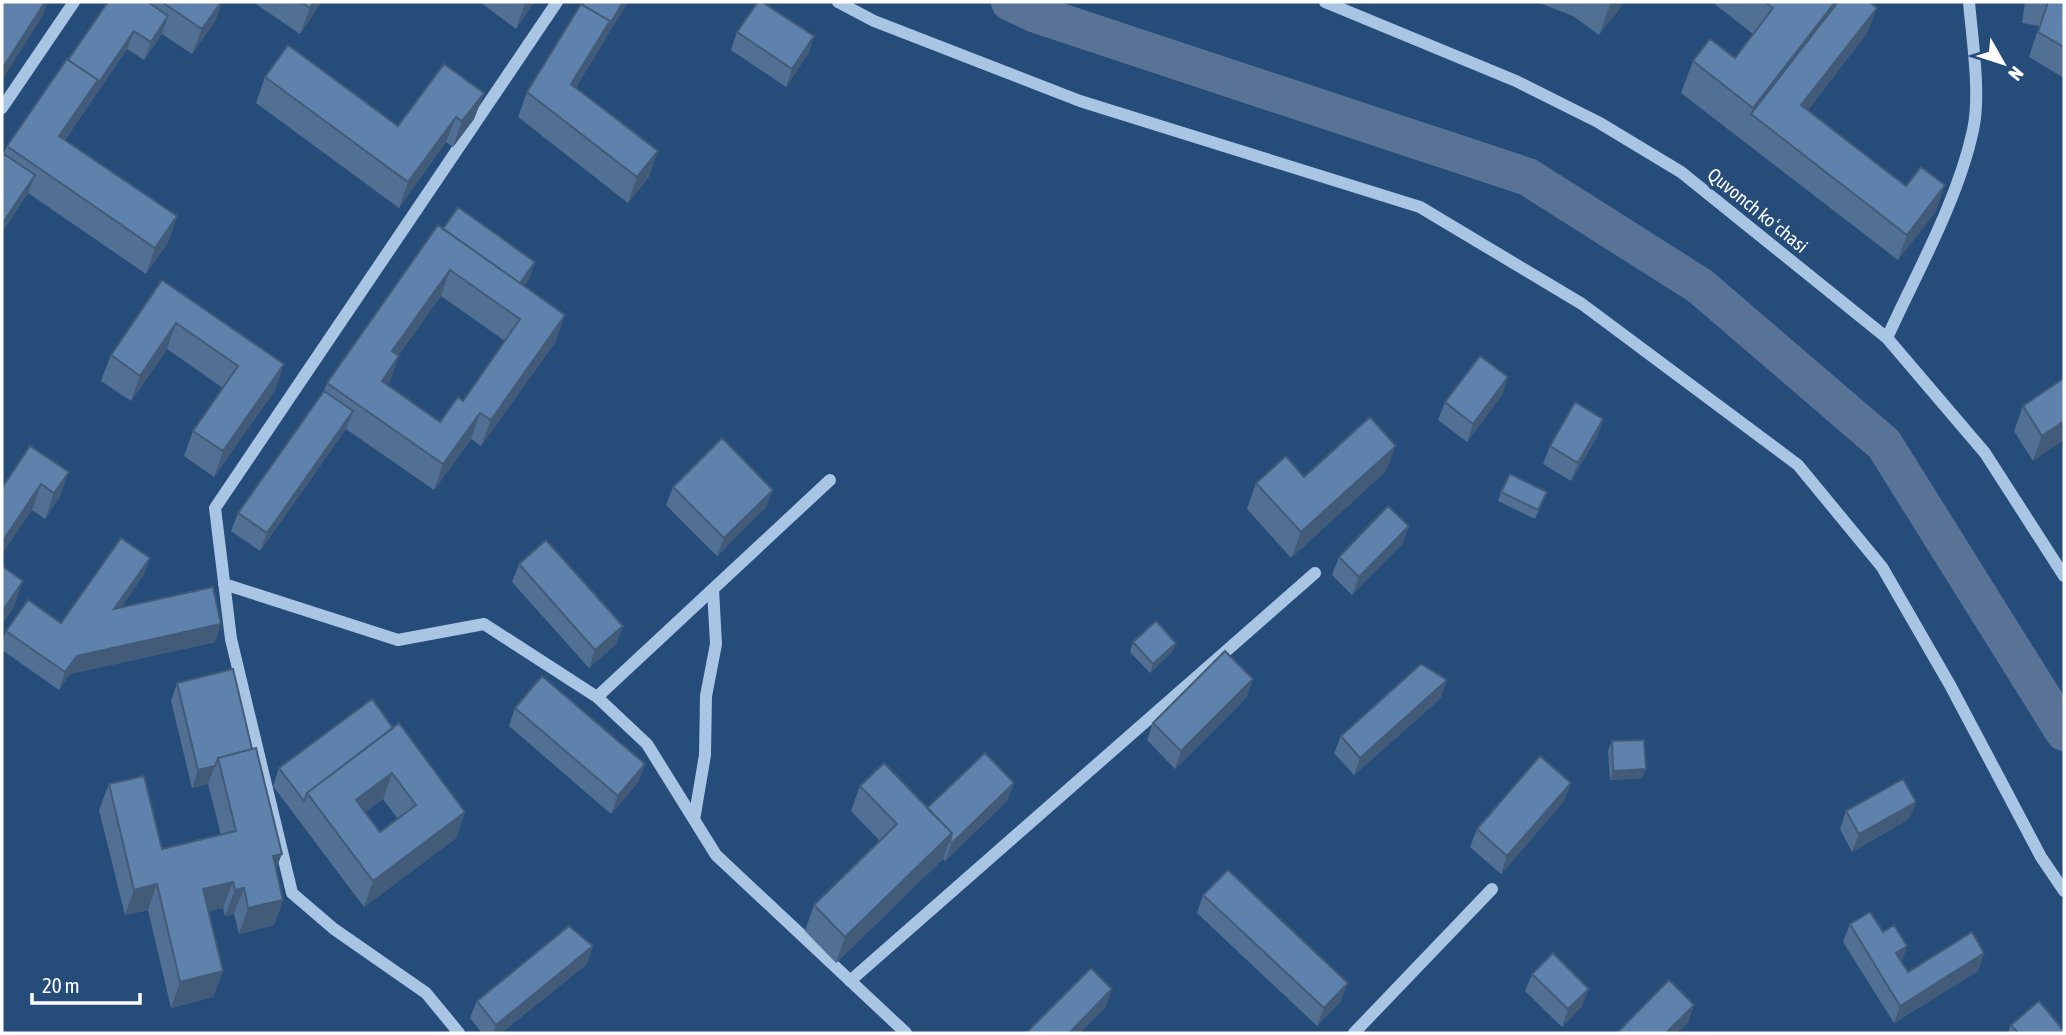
<svg xmlns="http://www.w3.org/2000/svg" width="2066" height="1035" font-family="'Asap Condensed',sans-serif">
	<style>
		.lines { fill: none; stroke-linecap: round; stroke-linejoin: round }
		.canal { stroke: #587395; stroke-width: 38 }
		.minor { stroke: #a9c5e4; stroke-width: 12 }
		.wall { fill: #517093; fill-rule: evenodd }
		.shaded-wall { fill: #425b78 }
		.building { fill: #5e82ab; stroke: #425b78; stroke-width: 2; fill-rule: evenodd }
		.labels { text-anchor: middle; stroke-width: 7; stroke-linejoin: round; paint-order: stroke }
		.street-label { font-size: 19px; fill: #fff; stroke: #264c7a }
	</style>
	<rect width="100%" height="100%" fill="#264c7a"/>
	<g class="lines">
		<!-- canal -->
		<path class="canal" d="M 1010,2 L 1036,14 L 1528,177 L 1700,286 L 1884,444 L 2064,732"/>
		<!-- minor -->
		<path class="minor" d="M 838,2 L 874,21 L 1080,101 L 1420,207 L 1582,304 L 1798,465 L 1882,567 L 1950,685 L 2041,857 L 2064,891
			M 1325,2 L 1516,81 L 1598,122 L 1681,172 L 1887,338 L 1985,453 L 2064,576
			M 2,108 L 74,2
			M 1887,338 C 1917,272 1958,200 1973,130 C 1981,95 1972,38 1969,2
			M 224,584 L 398,640 L 484,624 L 597,697 L 647,744 L 716,855 L 906,1033
			M 597,697 L 830,480
			M 694,820 L 705,755 L 706,696 L 716,644 L 713,589
			M 850,981 L 1315,573
			M 459,1033 L 426,993 L 334,929 L 292,893 L 231,639 L 215,508 L 557,2
			M 1354,1033 L 1492,889"/>
	</g>
	<!-- wall -->
	<path class="wall" d="M 108,2 L 222,2 L 215,21 L 192,54 L 162,34 L 144,60 L 127,49 L 65,140 L 177,216 L 168,242 L 146,274 L 28,193 L 2,232 L 2,157 L 7,146 L 68,60 Z
		M 253,2 L 321,2 L 319,6 L 300,34 Z
		M 480,2 L 534,2 L 516,29 Z
		M 584,2 L 628,2 L 576,87 L 649,177 L 628,203 L 518,117 L 527,92 Z
		M 1537,2 L 1622,2 L 1620,8 L 1599,35 L 1573,16 Z
		M 1712,2 L 1869,2 L 1877,8 L 1867,33 L 1808,110 L 1936,211 L 1898,260 L 1681,93 L 1693,61 L 1735,58 L 1753,34 Z
		M 2025,2 L 2064,2 L 2064,78 L 2029,57 L 2039,26 L 2022,23 Z
		M 737,32 L 814,36 L 808,54 L 786,87 L 731,50 Z
		M 265,77 L 398,126 L 484,93 L 474,119 L 453,147 L 446,142 L 399,208 L 256,103 Z
		M 443,229 L 535,262 L 529,279 L 524,286 L 556,341 L 481,446 L 471,439 L 434,490 L 346,429 L 260,551 L 231,531 L 238,513 L 324,391 L 327,383 ZM 441,296 L 505,341 L 463,401 L 440,422 L 387,385 L 390,381 L 399,356 L 398,355 Z
		M 162,280 L 284,364 L 275,390 L 214,477 L 184,456 L 193,431 L 223,388 L 167,349 L 131,401 L 101,381 L 111,355 Z
		M 1508,377 L 1502,395 L 1467,442 L 1438,420 L 1445,402 Z
		M 2064,378 L 2033,461 L 2014,431 L 2023,406 Z
		M 1603,419 L 1597,437 L 1571,481 L 1543,464 L 1550,446 Z
		M 30,446 L 69,472 L 59,498 L 45,519 L 32,510 Z
		M 1386,471 L 1291,558 L 1247,509 L 1256,483 L 1304,477 Z
		M 673,487 L 766,507 L 717,556 L 666,505 Z
		M 1501,492 L 1547,492 L 1535,519 L 1498,501 Z
		M 1409,526 L 1402,544 L 1352,595 L 1332,575 L 1339,557 Z
		M 150,558 L 143,576 L 121,607 L 215,642 L 70,674 L 59,690 L 2,650 L 2,644 L 6,631 L 61,623 Z
		M 519,564 L 623,626 L 616,644 L 589,668 L 512,582 Z
		M 1133,642 L 1176,643 L 1172,652 L 1150,673 L 1130,652 Z
		M 177,683 L 276,869 L 283,900 L 274,925 L 239,934 L 234,914 L 225,916 L 223,908 L 208,911 L 223,971 L 213,997 L 171,1008 L 148,910 L 125,915 L 99,810 L 109,784 L 162,849 L 221,835 L 208,784 L 192,788 L 171,701 Z
		M 1247,697 L 1175,769 L 1147,740 L 1153,723 Z
		M 1441,698 L 1354,775 L 1334,753 L 1341,736 Z
		M 515,708 L 645,764 L 638,782 L 611,814 L 509,726 Z
		M 393,728 L 465,812 L 456,838 L 364,907 L 273,786 L 279,768 ZM 383,799 L 398,819 L 380,832 L 365,812 Z
		M 1612,741 L 1642,778 L 1610,780 L 1608,750 Z
		M 1014,783 L 1007,801 L 945,861 L 943,859 L 836,963 L 805,931 L 814,905 L 880,841 L 851,811 L 860,786 L 927,808 Z
		M 1564,801 L 1501,874 L 1470,847 L 1477,829 Z
		M 1916,802 L 1909,819 L 1852,852 L 1840,829 L 1846,811 Z
		M 1203,895 L 1341,1001 L 1317,1026 L 1197,913 Z
		M 1850,924 L 1883,932 L 1907,946 L 1901,962 L 1908,972 L 1984,953 L 1978,971 L 1894,1023 L 1843,942 Z
		M 587,964 L 501,1033 L 482,1033 L 470,1018 L 477,1001 Z
		M 1532,974 L 1582,1006 L 1562,1027 L 1525,991 Z
		M 2011,1025 L 2064,1033 L 2008,1033 Z"/>
	<!-- shaded-wall -->
	<path class="shaded-wall" d="M 45,2 L 48,2 L 42,17 L 2,80 L 2,69 Z
		M 221,2 L 222,2 L 215,21 L 192,54 L 202,29 Z
		M 314,2 L 321,2 L 319,6 L 300,34 L 310,8 Z
		M 526,2 L 534,2 L 516,29 L 525,3 Z
		M 623,2 L 628,2 L 562,109 L 571,84 L 610,21 Z
		M 1611,2 L 1622,2 L 1620,8 L 1599,35 Z
		M 1835,2 L 1843,2 L 1751,114 L 1753,108 Z
		M 1877,8 L 1867,33 L 1792,131 L 1801,105 Z
		M 168,16 L 162,34 L 144,60 L 151,42 Z
		M 134,31 L 127,49 L 88,106 L 95,88 Z
		M 814,36 L 808,54 L 786,87 L 792,69 Z
		M 98,80 L 88,106 L 50,161 L 59,136 Z
		M 484,93 L 474,119 L 453,147 L 462,121 Z
		M 456,117 L 446,142 L 399,208 L 408,182 Z
		M 658,151 L 649,177 L 628,203 L 637,177 Z
		M 35,175 L 28,193 L 2,232 L 2,224 Z
		M 1945,185 L 1936,211 L 1898,260 L 1907,235 Z
		M 177,216 L 168,242 L 146,274 L 155,248 Z
		M 535,262 L 529,279 L 509,308 L 516,290 Z
		M 450,270 L 441,296 L 383,377 L 392,351 Z
		M 565,315 L 556,341 L 481,446 L 491,420 Z
		M 176,323 L 167,349 L 131,401 L 140,376 Z
		M 399,356 L 390,381 L 373,407 L 382,381 Z
		M 284,364 L 275,390 L 214,477 L 223,451 Z
		M 1508,377 L 1502,395 L 1467,442 L 1473,424 Z
		M 353,411 L 346,429 L 260,551 L 267,533 Z
		M 480,413 L 471,439 L 434,490 L 443,464 Z
		M 1603,419 L 1597,437 L 1571,481 L 1578,463 Z
		M 2064,421 L 2064,440 L 2033,461 L 2042,436 Z
		M 1396,446 L 1386,471 L 1291,558 L 1301,532 Z
		M 69,472 L 59,498 L 45,519 L 54,493 Z
		M 41,484 L 32,510 L 2,554 L 2,542 Z
		M 773,490 L 766,507 L 717,556 L 724,538 Z
		M 1409,526 L 1402,544 L 1352,595 L 1359,577 Z
		M 150,558 L 143,576 L 108,627 L 114,609 Z
		M 23,581 L 14,607 L 2,624 L 2,614 L 4,609 Z
		M 221,624 L 215,642 L 70,674 L 59,690 L 65,672 L 77,656 Z
		M 623,626 L 616,644 L 589,668 L 595,650 Z
		M 1176,643 L 1172,652 L 1150,673 L 1153,664 Z
		M 1253,679 L 1247,697 L 1175,769 L 1181,751 Z
		M 1447,680 L 1441,698 L 1354,775 L 1360,758 Z
		M 645,764 L 638,782 L 611,814 L 618,796 Z
		M 215,766 L 208,784 L 192,788 L 198,770 Z
		M 1646,769 L 1642,778 L 1610,780 L 1613,771 Z
		M 392,773 L 383,799 L 347,825 L 356,800 Z
		M 1014,783 L 1007,801 L 945,861 L 952,843 Z
		M 1571,783 L 1564,801 L 1501,874 L 1507,856 Z
		M 1916,802 L 1909,819 L 1852,852 L 1859,834 Z
		M 465,812 L 456,838 L 364,907 L 373,881 Z
		M 952,833 L 943,859 L 836,963 L 845,937 Z
		M 282,854 L 272,879 L 273,856 Z
		M 233,882 L 223,908 L 193,915 L 203,889 Z
		M 157,884 L 148,910 L 125,915 L 134,890 Z
		M 244,888 L 234,914 L 225,916 L 235,890 Z
		M 283,900 L 274,925 L 239,934 L 248,908 Z
		M 593,946 L 587,964 L 501,1033 L 493,1033 L 496,1025 Z
		M 1907,946 L 1901,964 L 1896,953 Z
		M 1984,953 L 1978,971 L 1894,1023 L 1900,1006 Z
		M 223,971 L 213,997 L 171,1008 L 180,982 Z
		M 1348,983 L 1341,1001 L 1317,1026 L 1324,1008 Z
		M 1112,989 L 1106,1007 L 1080,1033 L 1069,1033 Z
		M 1589,989 L 1582,1006 L 1562,1027 L 1568,1009 Z
		M 1694,1005 L 1688,1023 L 1677,1033 L 1666,1033 Z"/>
	<!-- building -->
	<path class="building" d="M 2,2 L 45,2 L 2,69 Z
		M 108,2 L 148,2 L 168,16 L 151,42 L 134,31 L 95,88 L 98,80 L 68,60 Z
		M 162,2 L 221,2 L 202,29 Z
		M 300,2 L 314,2 L 310,8 Z
		M 584,2 L 623,2 L 607,29 L 610,21 L 582,5 Z
		M 758,2 L 762,2 L 814,36 L 792,69 L 737,32 Z
		M 1765,2 L 1835,2 L 1753,108 L 1693,61 L 1710,39 L 1735,58 L 1773,8 Z
		M 1838,2 L 1869,2 L 1877,8 L 1801,105 L 1906,186 L 1921,167 L 1945,185 L 1907,235 L 1751,114 Z
		M 2048,2 L 2064,2 L 2064,47 L 2038,32 Z
		M 581,4 L 610,21 L 571,84 L 658,151 L 637,177 L 527,92 Z
		M 288,45 L 398,126 L 444,64 L 484,93 L 462,121 L 456,117 L 408,182 L 265,77 Z
		M 67,59 L 98,80 L 59,136 L 177,216 L 155,248 L 7,146 Z
		M 4,154 L 35,175 L 2,224 L 2,157 Z
		M 458,207 L 535,262 L 520,283 L 443,229 Z
		M 438,225 L 565,315 L 491,420 L 480,413 L 443,464 L 327,383 ZM 450,270 L 520,319 L 463,401 L 458,397 L 440,422 L 382,381 L 399,356 L 392,351 Z
		M 162,280 L 284,364 L 223,451 L 193,431 L 238,366 L 176,323 L 140,376 L 111,355 Z
		M 1480,356 L 1508,377 L 1473,424 L 1445,402 Z
		M 2064,378 L 2064,421 L 2042,436 L 2023,406 Z
		M 324,391 L 353,411 L 267,533 L 238,513 Z
		M 1575,402 L 1603,419 L 1578,463 L 1550,446 Z
		M 1370,417 L 1396,446 L 1301,532 L 1256,483 L 1286,456 L 1304,477 Z
		M 722,438 L 773,490 L 724,538 L 673,487 Z
		M 30,446 L 69,472 L 54,493 L 41,484 L 2,542 L 2,488 Z
		M 1510,474 L 1547,492 L 1538,510 L 1501,492 Z
		M 1388,506 L 1409,526 L 1359,577 L 1339,557 Z
		M 121,538 L 150,558 L 114,609 L 213,587 L 221,624 L 77,656 L 65,672 L 6,631 L 28,600 L 61,623 Z
		M 546,540 L 623,626 L 595,650 L 519,564 Z
		M 2,566 L 23,581 L 4,609 L 2,608 Z
		M 1156,621 L 1176,643 L 1153,664 L 1133,642 Z
		M 1225,651 L 1253,679 L 1181,751 L 1153,723 Z
		M 1421,664 L 1447,680 L 1360,758 L 1341,736 Z
		M 233,669 L 252,749 L 218,758 L 215,766 L 198,770 L 177,683 Z
		M 542,676 L 645,764 L 618,796 L 515,708 Z
		M 372,699 L 393,728 L 307,793 L 304,801 L 279,768 Z
		M 399,723 L 465,812 L 373,881 L 307,793 ZM 392,773 L 416,805 L 380,832 L 356,800 Z
		M 1644,740 L 1646,769 L 1613,771 L 1612,741 Z
		M 256,748 L 282,854 L 273,856 L 283,900 L 248,908 L 244,888 L 235,890 L 233,882 L 203,889 L 223,971 L 180,982 L 157,884 L 134,890 L 109,784 L 144,776 L 162,849 L 236,831 L 218,758 Z
		M 985,753 L 1014,783 L 952,843 L 950,841 L 952,833 L 927,808 Z
		M 1540,756 L 1571,783 L 1507,856 L 1477,829 Z
		M 884,763 L 952,833 L 845,937 L 814,905 L 897,824 L 860,786 Z
		M 1903,779 L 1916,802 L 1859,834 L 1846,811 Z
		M 1228,870 L 1348,983 L 1324,1008 L 1203,895 Z
		M 1870,912 L 1883,932 L 1894,925 L 1907,946 L 1896,953 L 1908,972 L 1972,932 L 1984,953 L 1900,1006 L 1850,924 Z
		M 569,926 L 593,946 L 496,1025 L 477,1001 Z
		M 1553,953 L 1589,989 L 1568,1009 L 1532,974 Z
		M 1091,968 L 1112,989 L 1069,1033 L 1026,1033 Z
		M 1669,980 L 1694,1005 L 1666,1033 L 1617,1033 Z
		M 2039,1001 L 2064,1031 L 2064,1033 L 2018,1033 L 2011,1025 Z"/>
	<g class="labels">
		<!-- street labels -->
		<g class="street-label">
			<text transform="translate(1758 210) rotate(39)" y="7">Quvonch koʻchasi</text>
		</g>
	</g>
	<!-- border -->
	<rect width="2066" height="1035" fill="none" stroke="#ffffff" stroke-width="7"/>
	<!-- north arrow -->
	<g transform="translate(2003 63) rotate(129)" stroke="#264c7a" stroke-width="5" paint-order="stroke">
	<path d="M0-5L12 26L0 18L-12 26Z" fill="#ffffff"/>
	<text y="-10" font-size="19" font-weight="bold" text-anchor="middle" fill="#ffffff">N</text>
	</g>
	<!-- scale -->
	<path d="M32 993v10h108v-10" fill="none" stroke="#ffffff" stroke-width="3.5"/>
	<text x="42" y="993" font-size="21" fill="#ffffff" stroke="#264c7a" stroke-width="5" paint-order="stroke">20 m</text>
</svg>
